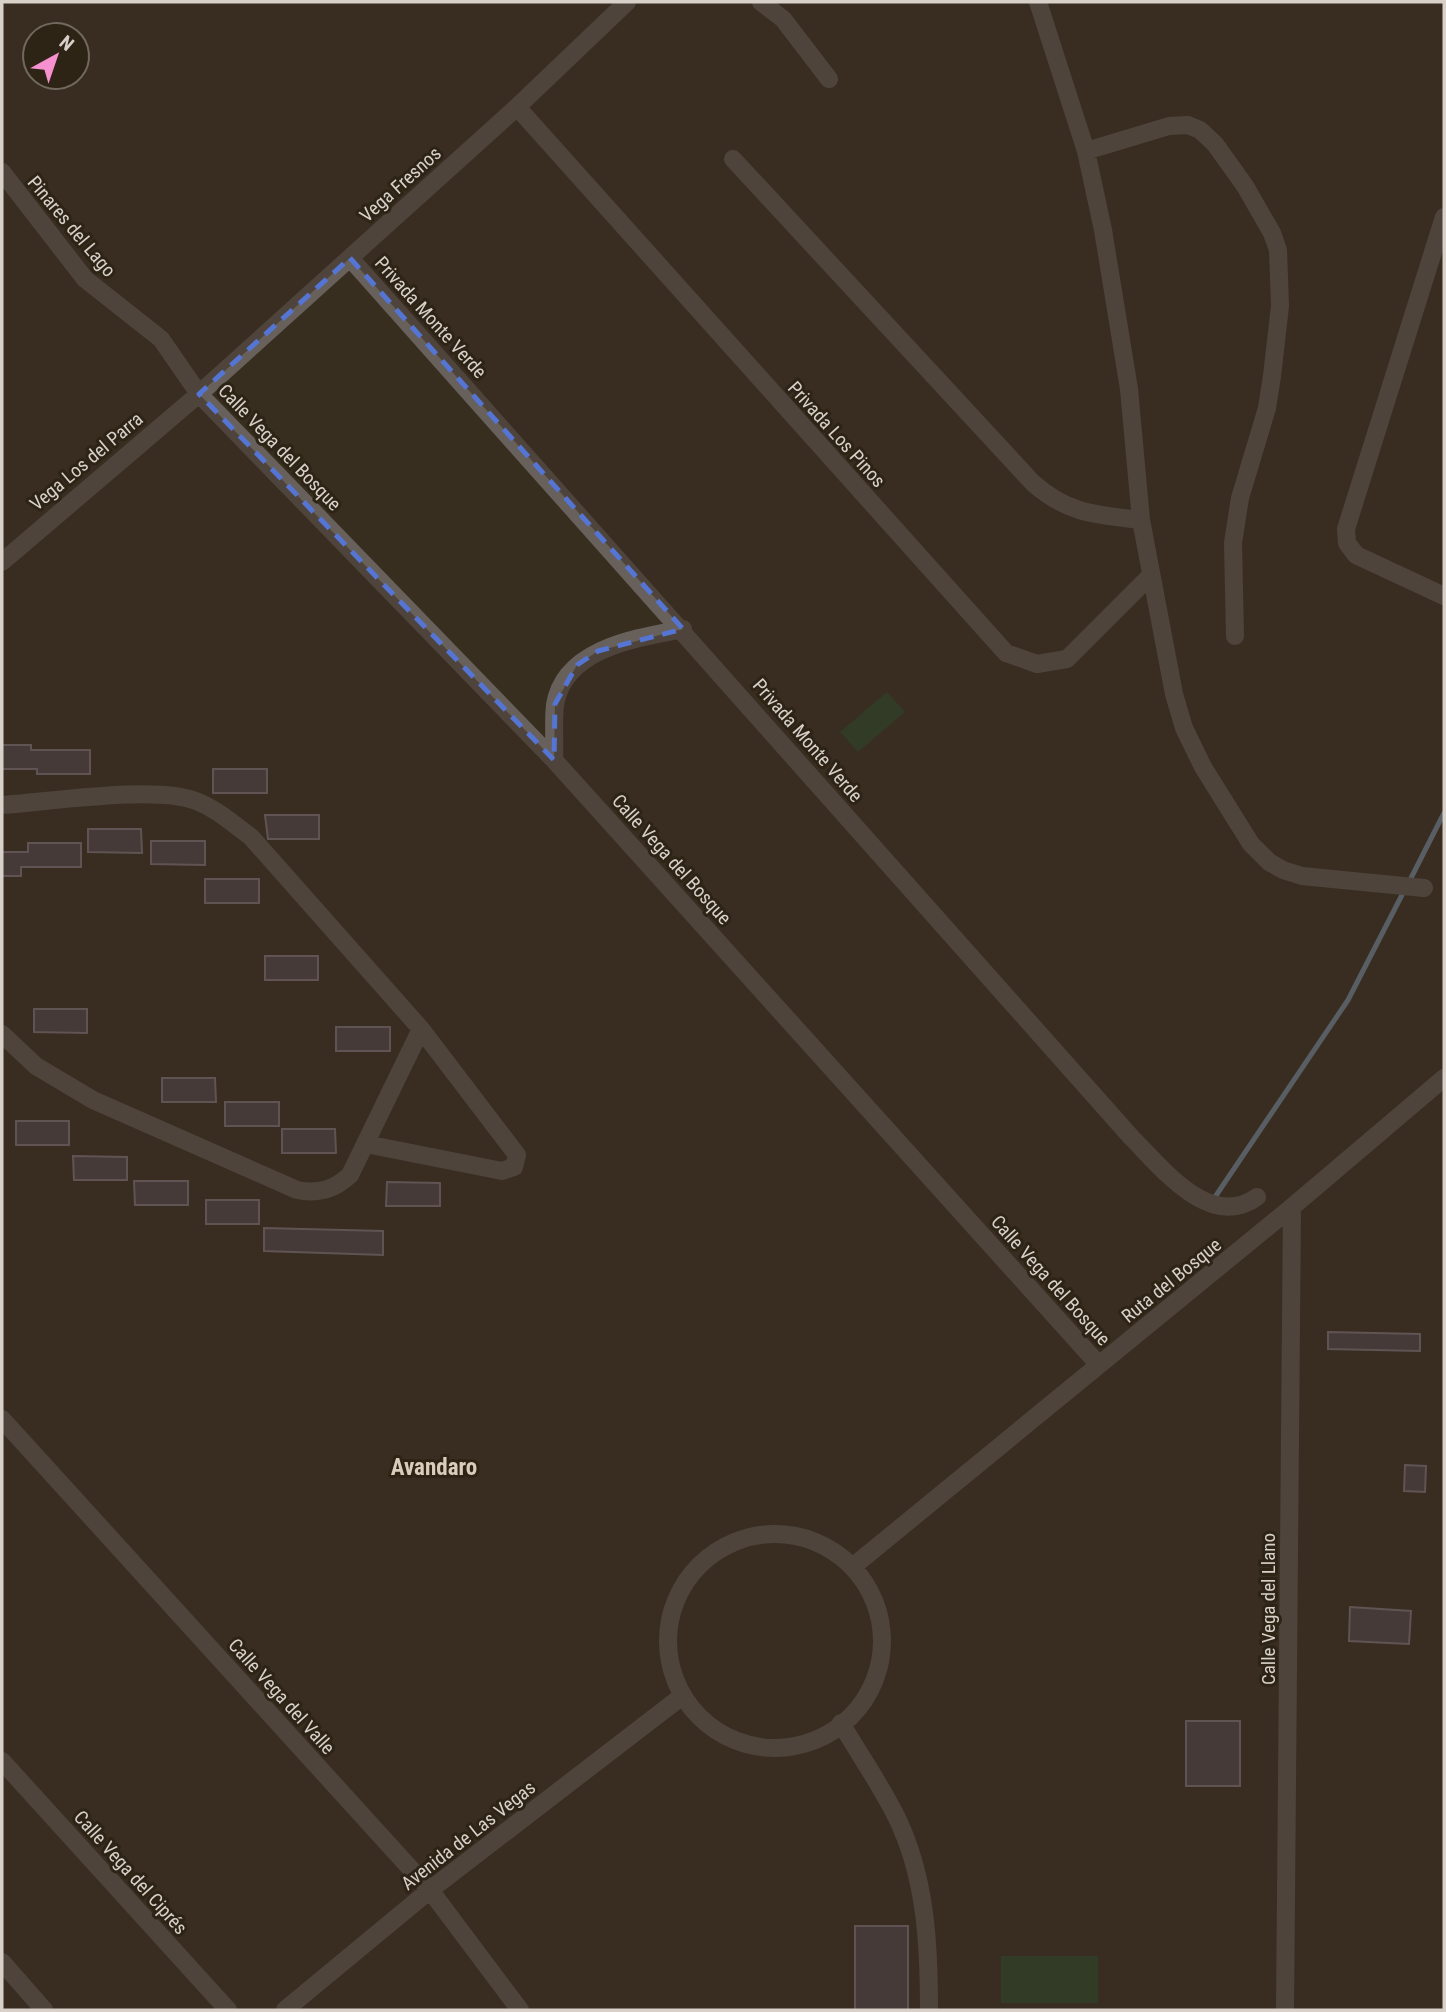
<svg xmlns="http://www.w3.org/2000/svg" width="1446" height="2012" font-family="'Roboto Condensed',sans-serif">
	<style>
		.green { fill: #284c2e }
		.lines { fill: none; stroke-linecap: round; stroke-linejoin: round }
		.stream { stroke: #7f9ab5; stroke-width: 5 }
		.building { fill: #564956; stroke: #908190; stroke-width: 2 }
		.minor { stroke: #68605b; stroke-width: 18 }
		.marked { fill: none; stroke: #5575d4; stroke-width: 5; stroke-dasharray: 14 9; stroke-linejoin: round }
		.labels { text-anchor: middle; stroke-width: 6; stroke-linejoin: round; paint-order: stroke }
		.street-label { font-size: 19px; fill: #d8d1c9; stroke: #2e2416 }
		.quarter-label { font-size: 23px; font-weight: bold; fill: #dacdbc; stroke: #2e2416 }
	</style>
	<rect width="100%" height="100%" fill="#382e20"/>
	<!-- green -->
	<path class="green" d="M 887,692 L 905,712 L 858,752 L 840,732 Z
		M 1001,1956 L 1098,1956 L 1098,2003 L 1001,2003 Z"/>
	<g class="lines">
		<!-- stream -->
		<path class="stream" d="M 1409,882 L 1444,813
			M 1215,1197 L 1348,1000 L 1404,891"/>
	</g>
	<!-- building -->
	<path class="building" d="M 2,745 L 31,745 L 31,750 L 90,750 L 90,774 L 37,774 L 37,769 L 2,769 Z
		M 213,769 L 267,769 L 267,793 L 213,793 Z
		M 265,815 L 319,815 L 319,839 L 268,839 Z
		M 88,829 L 141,829 L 142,853 L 88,852 Z
		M 151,841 L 205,841 L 205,865 L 151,864 Z
		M 28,843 L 81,843 L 81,867 L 21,867 L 21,876 L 2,876 L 2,852 L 28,852 Z
		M 205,879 L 259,879 L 259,903 L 205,903 Z
		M 265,956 L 318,956 L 318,980 L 265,980 Z
		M 34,1009 L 87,1009 L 87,1033 L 34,1032 Z
		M 336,1027 L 390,1027 L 390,1051 L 336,1051 Z
		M 162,1078 L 215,1078 L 216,1102 L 162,1102 Z
		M 225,1102 L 279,1102 L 279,1126 L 225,1126 Z
		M 16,1121 L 69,1121 L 69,1145 L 16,1145 Z
		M 282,1129 L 335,1129 L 336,1153 L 282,1153 Z
		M 73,1156 L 127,1157 L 127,1180 L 74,1180 Z
		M 134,1181 L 188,1181 L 188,1205 L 135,1205 Z
		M 387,1182 L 440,1183 L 440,1206 L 386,1206 Z
		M 206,1200 L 259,1200 L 259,1224 L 206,1224 Z
		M 264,1228 L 383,1231 L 383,1255 L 264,1251 Z
		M 1328,1332 L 1420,1334 L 1420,1351 L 1328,1349 Z
		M 1405,1465 L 1426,1466 L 1425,1492 L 1404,1491 Z
		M 1350,1607 L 1411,1611 L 1409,1644 L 1349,1641 Z
		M 1186,1721 L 1240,1721 L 1240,1786 L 1186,1786 Z
		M 855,1926 L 908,1926 L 908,2010 L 855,2010 Z"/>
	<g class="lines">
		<!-- minor -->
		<path class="minor" d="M 761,2 L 783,19 L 829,79
			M 1038,2 L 1086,151 L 1103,230 L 1129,389 L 1141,520 L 1174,694 L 1184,728 L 1203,767 L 1251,844 L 1269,862 L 1283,870 L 1302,876 L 1424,888
			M 517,107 L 1006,653 L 1037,664 L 1067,659 L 1150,576
			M 1086,151 L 1169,126 L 1188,125 L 1200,130 L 1215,144 L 1245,186 L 1272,233 L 1278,250 L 1280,306 L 1272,376 L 1267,408 L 1240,498 L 1233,543 L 1235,636
			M 733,159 L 1033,483 C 1068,514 1096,515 1141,520
			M 2,172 L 85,279 L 161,339 L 199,394 L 554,760 L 1099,1365
			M 1444,217 L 1346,529 L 1347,543 L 1356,555 L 1444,596
			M 350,258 L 1131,1137 C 1161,1167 1210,1231 1257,1197
			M 2,562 L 199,394 L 517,107 L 627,2
			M 554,760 C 555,742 553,722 555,705 C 564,648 637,638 683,629
			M 2,805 C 49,802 156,785 196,801 C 217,809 233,824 251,837 L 421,1029 L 350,1175 C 334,1190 318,1194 297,1190 L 93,1100 L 36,1066 L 2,1034
			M 366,1144 L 502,1171 L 514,1167 L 517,1155 L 421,1029
			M 2,1419 L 430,1890 L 520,2010
			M668 1641a107 107 0 1 1 214 0a107 107 0 1 1-214 0Z
			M 856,1564 L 1292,1207 L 1444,1078
			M 841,1723 C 859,1754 880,1784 896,1816 C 926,1877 929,1944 929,2010
			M 2,1761 L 228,2010
			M 2,1962 L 44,2010
			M 285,2010 L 430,1890 L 681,1697
			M 1285,2010 L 1292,1207"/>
	</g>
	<!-- marked area -->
	<path d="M0 0H1446V2012H0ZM 350,258 L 683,629 L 598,651 L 577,665 L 555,704 L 554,760 L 199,394 Z" fill="#382e20" fill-opacity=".55" fill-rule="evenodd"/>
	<path class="marked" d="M 350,258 L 683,629 L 598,651 L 577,665 L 555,704 L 554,760 L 199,394 Z"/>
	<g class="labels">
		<!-- street labels -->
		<g class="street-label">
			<text transform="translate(400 184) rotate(-42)" y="7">Vega Fresnos</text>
			<text transform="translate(72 226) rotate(50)" y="7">Pinares del Lago</text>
			<text transform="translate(431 317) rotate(48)" y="7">Privada Monte Verde</text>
			<text transform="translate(837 434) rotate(48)" y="7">Privada Los Pinos</text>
			<text transform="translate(280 447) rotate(46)" y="7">Calle Vega del Bosque</text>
			<text transform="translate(86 461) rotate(-40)" y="7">Vega Los del Parra</text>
			<text transform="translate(808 740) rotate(49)" y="7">Privada Monte Verde</text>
			<text transform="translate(672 859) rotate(48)" y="7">Calle Vega del Bosque</text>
			<text transform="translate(1051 1280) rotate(48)" y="7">Calle Vega del Bosque</text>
			<text transform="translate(1171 1280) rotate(-39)" y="7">Ruta del Bosque</text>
			<text transform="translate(1268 1609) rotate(-90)" y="7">Calle Vega del Llano</text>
			<text transform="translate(282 1696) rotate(48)" y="7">Calle Vega del Valle</text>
			<text transform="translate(468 1835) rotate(-38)" y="7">Avenida de Las Vegas</text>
			<text transform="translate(131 1872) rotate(48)" y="7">Calle Vega del Ciprés</text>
		</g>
		<!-- quarter labels -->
		<g class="quarter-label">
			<text x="434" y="1475">Avandaro</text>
		</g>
	</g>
	<!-- border -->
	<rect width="1446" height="2012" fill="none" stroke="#d8d1c9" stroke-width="7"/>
	<!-- north arrow -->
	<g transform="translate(56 56) rotate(40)"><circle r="33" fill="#2e2416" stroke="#72695e" stroke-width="2"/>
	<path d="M0-5L12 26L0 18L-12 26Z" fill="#f790ce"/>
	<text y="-10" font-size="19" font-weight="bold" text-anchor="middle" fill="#d8d1c9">N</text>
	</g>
</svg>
